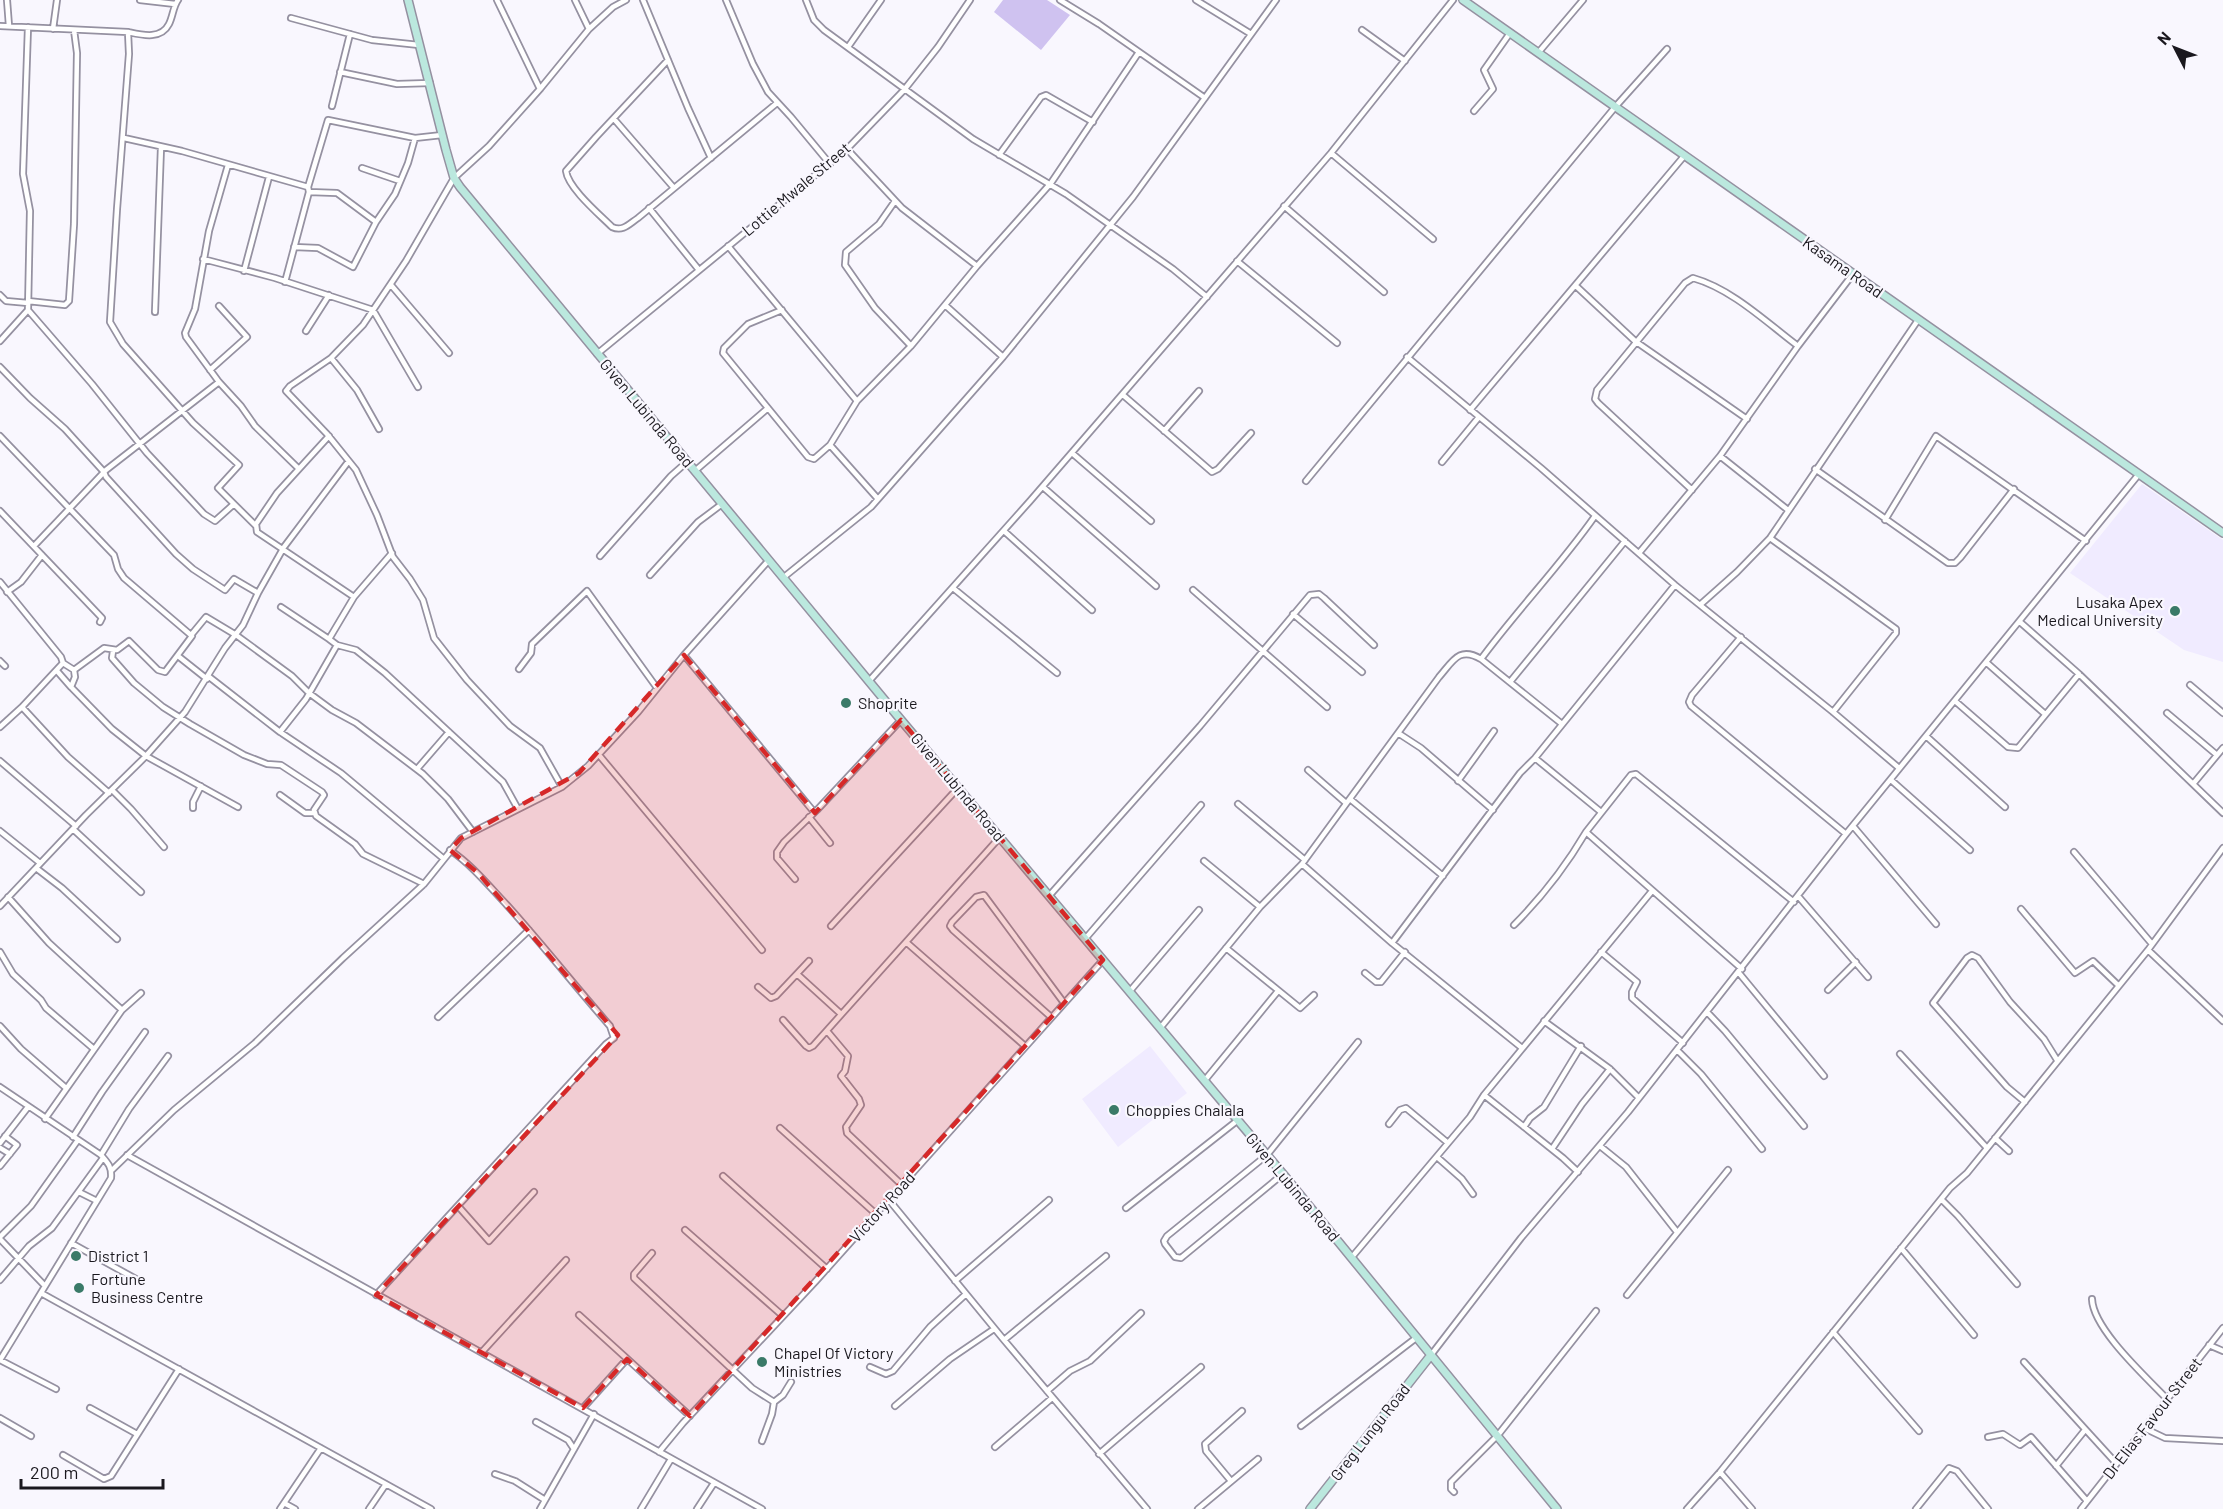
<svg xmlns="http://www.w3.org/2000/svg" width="2223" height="1509" font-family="Barlow,sans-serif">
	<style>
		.built { fill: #f0ebff }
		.green { fill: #cfc2f0 }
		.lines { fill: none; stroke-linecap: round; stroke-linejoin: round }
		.street-casing { stroke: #9591a1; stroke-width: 8 }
		.secondary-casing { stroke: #9591a1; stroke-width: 10 }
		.street { stroke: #fff; stroke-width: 4.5 }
		.secondary { stroke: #bbe8de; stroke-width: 7 }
		.marked { fill: #d62828; fill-opacity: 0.2; stroke: #d62828; stroke-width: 4.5; stroke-dasharray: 12 8; stroke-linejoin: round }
		.poi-dot { fill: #3a7a68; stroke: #f9f7fe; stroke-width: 2 }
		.labels { text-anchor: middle; stroke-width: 4.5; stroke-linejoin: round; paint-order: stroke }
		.street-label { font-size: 16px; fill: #1a181e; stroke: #f9f7fe }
		.poi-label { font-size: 16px; fill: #1a181e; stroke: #f9f7fe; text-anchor: start }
	</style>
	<rect width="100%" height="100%" fill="#f9f7fe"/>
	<!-- built -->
	<path class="built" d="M 2142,484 L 2223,540 L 2223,662 L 2184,650 L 2070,573 Z
		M 1150,1046 L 1187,1093 L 1118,1147 L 1082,1099 Z"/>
	<!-- green -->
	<path class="green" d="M 1003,0 L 1047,0 L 1070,15 L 1041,50 L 994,12 Z"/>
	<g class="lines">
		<defs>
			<path id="street" d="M 7,0 L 9,26
				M 140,0 L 175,4
				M 497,0 L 540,89
				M 575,0 L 589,29
				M 643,0 L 688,108 L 711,158
				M 726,0 L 753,64 L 768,92 L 791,117 L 830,164
				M 806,0 L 814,20 L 824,30 L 973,139 L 1066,194 L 1173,269 L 1207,297
				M 1060,0 L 1099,24 L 1205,98
				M 1196,0 L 1251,34
				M 291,18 L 372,40 L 419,45
				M 0,26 L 128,32 C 142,35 161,40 169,24 C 173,16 173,7 178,0
				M 53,29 L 57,0
				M 1362,30 L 1405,61
				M 128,32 L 129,54 L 117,209 L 110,322 L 123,344 L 193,423 L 239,465 L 218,488 L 256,526
				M 848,47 L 881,0
				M 1538,53 L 1583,0
				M 668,60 L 596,137 L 566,171 C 568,188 600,215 612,227 C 623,232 629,224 638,218 L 777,103
				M 340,72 L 397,84 L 430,83
				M 332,106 L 350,34
				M 1474,111 L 1493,89 L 1484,70 L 1510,33
				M 614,119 L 674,188
				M 124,138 L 182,151 L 308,187
				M 847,149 L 902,208 L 977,266
				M 1331,153 L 1433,239
				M 999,155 L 1041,97 L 1046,95 L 1093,122
				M 228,165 L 209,231 L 195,309 L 185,333 L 186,337 L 219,382 L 241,406 L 255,426 L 298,468
				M 362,168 L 400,181
				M 309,192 L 337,193 L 376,222
				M 895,201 L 879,224 L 846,252 L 845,265 L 875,308 L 911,346
				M 1284,206 L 1384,292
				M 649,208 L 699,270
				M 728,246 L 857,401
				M 294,247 L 318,248 L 353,267 L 376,222 L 395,194 L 408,163 L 415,138
				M 203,259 L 275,278 L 373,310 L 418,387
				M 1237,261 L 1337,343
				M 244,271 L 269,177
				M 285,282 L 309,192 L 308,187 L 328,120 L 415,138 L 442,135
				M 391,285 L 449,353
				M 1576,286 L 1635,341 L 1747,419
				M 0,295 L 6,301 L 28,303
				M 28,301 L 65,305 L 69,301 L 74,224 L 77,53 L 74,30
				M 945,305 L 1003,357
				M 28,310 L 92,384 L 147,453 L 204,514 L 215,521 L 234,504
				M 782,310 L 748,324 L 724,348 L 723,353 L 808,457 L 814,459 L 830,445 L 857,401 L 911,346 L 977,266 L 1051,183 L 1139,52
				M 155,312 L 161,147
				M 306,331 L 329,295
				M 0,341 L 28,310 L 30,211 L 23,174 L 28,27
				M 597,354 L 847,149 L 904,90 L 938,47 L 970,0
				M 1407,357 L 1541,468 L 1675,585 L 1833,712 L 1899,768
				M 331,358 L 357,390 L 379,429
				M 0,367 L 30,398 L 65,429 L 104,472 L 106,477 L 176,554 L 193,569 L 225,590 L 234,579 L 258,593
				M 210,370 L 247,337 L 219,306
				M 1123,395 L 1212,472 L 1218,469 L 1251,433
				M 1470,410 L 1685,155
				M 1164,431 L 1199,391
				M 0,436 L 114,555 L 118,569 L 124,578 L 192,636 L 165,672 L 158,670 L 129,641 L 117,650 L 104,648 L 74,670 L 63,663 L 61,657 L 0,582
				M 329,436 L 277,493 L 256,524 L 257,532 L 354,597
				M 830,445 L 878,499
				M 1072,453 L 1151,521
				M 1720,456 L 1788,510
				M 1442,462 L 1479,417
				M 1815,469 L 1948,563 L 1955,563 L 1960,558 L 2014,489
				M 696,470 L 768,408
				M 1306,481 L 1616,106 L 1667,49
				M 1043,487 L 1156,586
				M 1692,490 L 1598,403 L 1595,399 L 1597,390 L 1685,283 L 1693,278 C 1732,289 1766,322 1798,346
				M 0,511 L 102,618 L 100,622
				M 1885,520 L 1936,436 L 2086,541
				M 1004,531 L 1092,610
				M 1770,538 L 1896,629 L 1896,633 L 1833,712
				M 34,546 L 106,470 L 219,382
				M 392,553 L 354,597 L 329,639 L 337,645 L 356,650 L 385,673 L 503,782 L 518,809
				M 1639,553 L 1720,456 L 1798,346 L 1853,274
				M 600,556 L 671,476 L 688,461
				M 650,575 L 698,522 L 722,504
				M 784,577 L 871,507 L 1003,357 L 1133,197 L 1276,0
				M 953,588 L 1057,673
				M 1193,590 L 1327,707
				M 7,592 L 21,582 L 42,555
				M 1701,604 L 1737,572 L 1770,538 L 1918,320
				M 281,607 L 329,639
				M 1293,614 L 1362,672
				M 2020,622 L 2079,674 L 2223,813
				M 192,634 L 206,617 L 236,635 L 292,676 L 309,693 L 332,710 L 356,723 L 423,774 L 448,799 L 473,832
				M 1741,637 L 1692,695 L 1689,702 L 1691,706 L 1846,834
				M 113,651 L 112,658 L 134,683 L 163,707 L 190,724 L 244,755 L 267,764 L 281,765 L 322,792 L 324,795 L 314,810 L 316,816 L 355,844 L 363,854 L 424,884
				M 684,655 L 814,812
				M 178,656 L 207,679
				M 1481,659 C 1517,610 1560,566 1595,516
				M 0,661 L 5,666
				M 1987,663 L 2045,714
				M 519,669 L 531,653 L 532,644 L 587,591 L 657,688
				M 74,670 L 75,677 L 71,687 L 112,729 L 146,756 L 238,807
				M 57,671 L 71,687
				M 208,676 L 280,732 L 341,773 L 444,859
				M 870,680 L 1030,501 L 1331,153 L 1453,0
				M 1510,682 L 1625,541
				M 2190,685 L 2223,713
				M 1955,701 L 2008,747 L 2018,748 L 2079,674
				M 22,707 L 68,757 L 109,793
				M 2167,713 L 2217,755
				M 0,727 L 22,707 L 63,663
				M 280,732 L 306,699 L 337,645
				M 1398,733 L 1421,748 L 1493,810
				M 1926,736 L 2005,807
				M 599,755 L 762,950
				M 1535,758 L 1601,812
				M 0,761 L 76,826
				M 417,769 L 449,732
				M 1308,770 L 1346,803
				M 1891,780 L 1970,850
				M 1458,781 L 1494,731
				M 2193,784 L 2223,748
				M 562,787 L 540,748 L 510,726 L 467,680 L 434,638 L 423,600 L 410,579 L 393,557 L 377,515 L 356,470 L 327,434 L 286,391 L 290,386 L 331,358 L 363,325 L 406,261 L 454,178 L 489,146 L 540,89 L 589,29 L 613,7 L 626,0
				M 112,790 L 131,809 L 164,847
				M 280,795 L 305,813 L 313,813
				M 1350,799 L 1443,876
				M 1238,804 L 1305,860
				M 193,808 L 193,802 L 201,786
				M 809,817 L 830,843
				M 1853,826 L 1936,924
				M 73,829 L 141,892
				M 0,831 L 40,863
				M 2074,852 L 2152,944
				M 1204,861 L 1260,907
				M 1302,864 L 1392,943 L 1522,1048
				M 36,868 L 62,888 L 117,939
				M 795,879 L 777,858 L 777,852 L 784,842 L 817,810 L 901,720
				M 1049,896 L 1200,726 L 1310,595 L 1319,594 L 1324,598 L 1374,645
				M 1798,896 L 1868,977
				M 8,897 L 49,943 L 122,1010
				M 0,906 L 86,815 L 144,758 L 185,712 L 225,648 L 243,625 L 258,593 L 284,547 L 348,462
				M 2021,909 L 2075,973 L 2093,961 L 2118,985
				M 1514,925 C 1542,897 1566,866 1586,832
				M 831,926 L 958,788
				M 1085,939 L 1201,805
				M 906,942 L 1025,1046
				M 1392,943 L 1520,773 L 1535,758 L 1675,585
				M 1226,948 L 1300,1008 L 1314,995
				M 2148,950 L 2223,1021
				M 0,952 L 13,974 L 41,1000 L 46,1008 L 94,1049
				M 1601,952 L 1637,982 L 1632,992 L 1632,998 L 1683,1043
				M 1742,969 L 1586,832 L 1631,775 L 1636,774 L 1794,902
				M 1365,973 L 1376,982 L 1381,982 L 1405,952
				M 1739,973 L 1824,1076
				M 797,974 L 841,1014
				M 758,987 L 771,998 L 776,996 L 809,961
				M 1828,990 L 1856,962
				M 1130,991 L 1199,910
				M 1707,1012 L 1725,1031 L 1804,1126
				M 438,1017 L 529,930
				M 1051,1017 L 953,930 L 950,926 L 952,922 L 976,897 L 984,895 L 1064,1003
				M 783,1020 L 806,1046 L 809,1048 L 813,1046 L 1000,837
				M 1544,1021 L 1610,1069 L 1639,1098
				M 0,1026 L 21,1049 L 66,1088
				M 1161,1027 L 1260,907 L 1302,864 L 1439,677 C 1453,661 1459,646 1481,659 L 1562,724
				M 827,1031 L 848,1056 L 845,1071 L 841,1076 L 859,1099 L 861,1105 L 846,1127 L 847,1133 L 902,1185
				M 1677,1050 L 1701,1074 L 1762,1149
				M 1900,1054 L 1987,1148
				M 1205,1080 L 1278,991
				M 0,1087 L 101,1155 C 108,1163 112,1167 111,1178 L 0,1360 L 56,1389
				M 1484,1095 L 1563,1158 L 1578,1172
				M 2025,1102 L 2007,1087 L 1933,1003 L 1967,958 L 1972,955 L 1978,958 L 2010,1002 L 2044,1039 L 2057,1060
				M 45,1119 L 122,1010 L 141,993
				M 1389,1124 L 1400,1110 L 1406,1108 L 1448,1143
				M 1524,1127 L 1530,1118 L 1544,1107 L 1581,1046
				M 780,1128 L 876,1214
				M 73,1137 L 102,1092 L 145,1032
				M 1995,1138 L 2009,1151
				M 0,1143 L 28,1107
				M 1600,1146 L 1626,1167 L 1677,1232
				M 0,1148 L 10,1154
				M 1552,1149 L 1582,1104 L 1610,1069
				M 101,1155 L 129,1109 L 168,1056
				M 127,1155 L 762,1509
				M 1437,1157 L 1462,1179 L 1473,1194
				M 0,1166 L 17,1145 L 5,1136
				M 112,1170 L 174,1110 L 255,1043 L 343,958 L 424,884 L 461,838 L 562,787 L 588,766 L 638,712 L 684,655 L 769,560
				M 1283,1174 L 1181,1258 L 1175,1257 L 1165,1244 L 1164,1241 L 1167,1236 L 1267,1155 L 1358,1042
				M 723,1176 L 827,1269
				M 79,1192 L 97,1201
				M 1941,1199 L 1958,1216 L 2017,1284
				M 889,1200 L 1004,1340 L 1147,1509
				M 458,1206 L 489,1241 L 534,1192
				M 1126,1208 L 1238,1120
				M 685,1230 L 783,1316
				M 0,1237 L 31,1206 L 78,1140
				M 0,1239 L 45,1286
				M 71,1243 L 136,1279
				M 1901,1248 L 1974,1335
				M 652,1253 L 634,1274 L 634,1278 L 752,1388 L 774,1402 L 783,1395 L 791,1382
				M 1352,1257 L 1470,1117 L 1484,1095 L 1652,891
				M 0,1280 L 29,1246 L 52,1228 L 103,1158
				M 955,1281 L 1049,1200
				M 41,1293 L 431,1509
				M 376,1295 L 606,1044 L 614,1038 L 610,1026 C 575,986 542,944 506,904 C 488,885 472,865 450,850
				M 1627,1295 L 1728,1170
				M 2092,1299 C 2093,1329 2146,1377 2167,1399
				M 579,1315 L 690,1416
				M 1833,1332 L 1919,1431
				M 1004,1340 L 1106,1256
				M 2209,1345 L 2223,1351
				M 482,1352 L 566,1260
				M 1431,1355 L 1521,1238 L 1628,1112 L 1846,834 L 2139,474
				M 2024,1362 L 2116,1463
				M 870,1367 L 886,1374 L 893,1371 L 930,1327 L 966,1294
				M 1047,1391 L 1070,1371 L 1090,1361 L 1141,1313
				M 895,1406 L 950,1359 L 994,1329
				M 90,1408 L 137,1434
				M 583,1408 L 627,1359
				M 0,1418 L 31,1436
				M 536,1422 L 568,1440 L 574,1449
				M 1301,1426 L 1416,1338
				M 2144,1428 L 2165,1438 L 2223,1441
				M 1988,1437 L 2003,1434 L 2020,1445 L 2031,1437 L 2087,1501
				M 762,1441 L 772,1414 L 774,1402
				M 995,1447 L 1052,1398
				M 659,1452 L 683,1423 L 815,1282 L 1103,960
				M 1099,1454 L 1201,1367
				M 63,1455 L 104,1479 L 111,1476 L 179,1369
				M 2056,1466 L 2085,1430
				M 1720,1472 L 1752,1509
				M 495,1474 L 515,1481 L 545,1500
				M 1231,1481 L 1206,1451 L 1205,1444 L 1242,1411
				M 1454,1492 L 1451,1489 L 1451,1482 L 1498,1435 L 1596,1311
				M 284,1503 L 295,1509
				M 280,1509 L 321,1448
				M 369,1509 L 386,1484
				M 540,1509 L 594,1414
				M 641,1509 L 671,1459
				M 697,1509 L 714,1483
				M 1198,1509 L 1258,1459
				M 1687,1509 L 1720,1472 L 1950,1188 L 1967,1173 L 2148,950 L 2223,848
				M 1916,1509 L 1949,1468 L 1957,1471 L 1988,1509
				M 2081,1509 L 2223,1328"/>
			<path id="secondary" d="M 408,0 L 446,150 L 454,178 L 460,187 L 901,720 L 1283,1174 L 1557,1509
				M 1463,0 L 2223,533
				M 1310,1509 L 1431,1355"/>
		</defs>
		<!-- street casing -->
		<use href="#street" class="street-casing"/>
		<!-- secondary casing -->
		<use href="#secondary" class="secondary-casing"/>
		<!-- street -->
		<use href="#street" class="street"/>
		<!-- secondary -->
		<use href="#secondary" class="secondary"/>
	</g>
	<!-- marked area -->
	<path class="marked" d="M 684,655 L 815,813 L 901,720 L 1103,960 L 690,1416 L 627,1359 L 583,1408 L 376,1295 L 618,1035 L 478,873 L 450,850 L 461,838 L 579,773 Z"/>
	<!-- markers -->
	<g class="poi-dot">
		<circle cx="2175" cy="611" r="6"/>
		<circle cx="846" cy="703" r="6"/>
		<circle cx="1114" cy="1110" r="6"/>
		<circle cx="76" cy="1256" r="6"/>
		<circle cx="79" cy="1288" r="6"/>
		<circle cx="762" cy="1362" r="6"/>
	</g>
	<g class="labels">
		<!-- street labels -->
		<g class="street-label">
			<text transform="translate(796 189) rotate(-40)" y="6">Lottie Mwale Street</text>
			<text transform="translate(1843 267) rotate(35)" y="6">Kasama Road</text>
			<text transform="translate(647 413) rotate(50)" y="6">Given Lubinda Road</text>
			<text transform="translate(958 787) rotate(50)" y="6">Given Lubinda Road</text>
			<text transform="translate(1293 1187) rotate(50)" y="6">Given Lubinda Road</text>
			<text transform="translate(882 1207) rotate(-48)" y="6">Victory Road</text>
			<text transform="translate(2152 1418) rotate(-52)" y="6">Dr Elias Favour Street</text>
			<text transform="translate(1370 1432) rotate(-52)" y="6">Greg Lungu Road</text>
		</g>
		<!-- poi labels -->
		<g class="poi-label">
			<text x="2163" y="608" text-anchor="end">Lusaka Apex<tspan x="2163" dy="18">Medical University</tspan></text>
			<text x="858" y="709">Shoprite</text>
			<text x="1126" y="1116">Choppies Chalala</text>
			<text x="88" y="1262">District 1</text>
			<text x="91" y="1285">Fortune<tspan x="91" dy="18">Business Centre</tspan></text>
			<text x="774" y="1359">Chapel Of Victory<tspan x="774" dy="18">Ministries</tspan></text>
		</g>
	</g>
	<!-- north arrow -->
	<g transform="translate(2175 48) rotate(312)" stroke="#f9f7fe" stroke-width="4.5" paint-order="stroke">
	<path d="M0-4.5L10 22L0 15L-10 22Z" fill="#1a181e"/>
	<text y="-9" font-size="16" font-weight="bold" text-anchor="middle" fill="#1a181e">N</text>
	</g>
	<!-- scale -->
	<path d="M21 1479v9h142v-9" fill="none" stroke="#1a181e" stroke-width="3"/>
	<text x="30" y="1479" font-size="18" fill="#1a181e" stroke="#f9f7fe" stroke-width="4.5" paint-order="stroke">200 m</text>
</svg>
